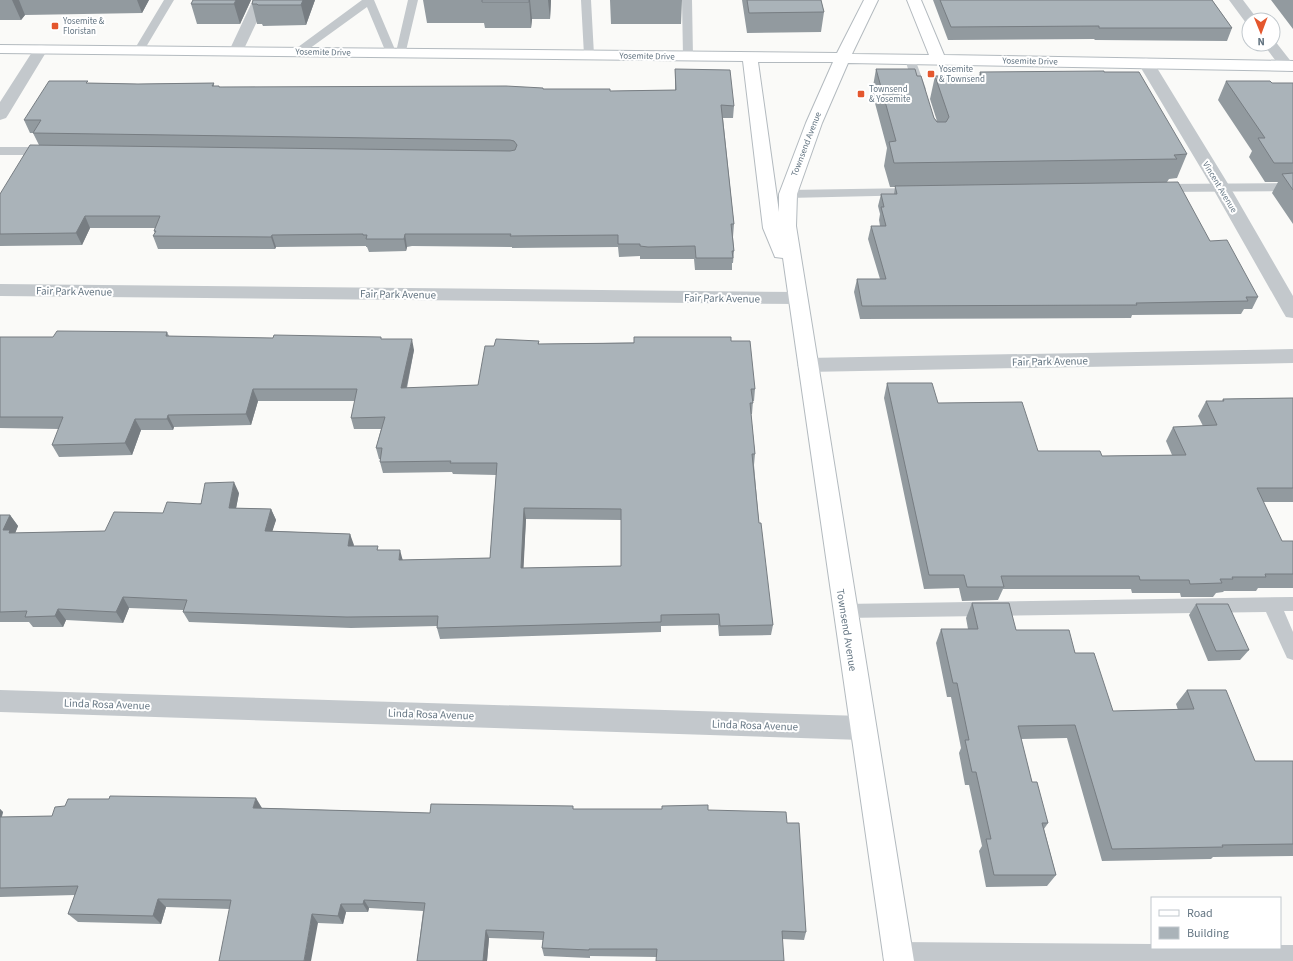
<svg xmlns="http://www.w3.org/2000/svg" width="1293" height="961" font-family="'Source Sans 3',sans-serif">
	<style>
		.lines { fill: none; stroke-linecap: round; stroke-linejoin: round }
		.secondary-casing { stroke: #b3babf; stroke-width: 2 }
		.lane { fill: #c3c8cc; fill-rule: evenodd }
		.street { fill: #c3c8cc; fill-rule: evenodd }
		.secondary { fill: #fff; fill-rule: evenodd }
		.wall { fill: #929a9f; fill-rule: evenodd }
		.shaded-wall { fill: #777d82 }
		.building { fill: #aab3b9; stroke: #777d82; fill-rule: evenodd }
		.poi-dot { fill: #e4572e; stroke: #fff; stroke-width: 1.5 }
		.labels { text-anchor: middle; stroke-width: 4; stroke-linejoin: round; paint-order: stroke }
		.far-poi-label { font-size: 9px; fill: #657683; stroke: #fff; text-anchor: start }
		.far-street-label { font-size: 9px; fill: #657683; stroke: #fff }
		.street-label { font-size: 11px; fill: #657683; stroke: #fff }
	</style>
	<rect width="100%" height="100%" fill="#fafaf8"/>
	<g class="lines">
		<defs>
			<path id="secondary" d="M 864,0 L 878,0 L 852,54 L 929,55 L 907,0 L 921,0 L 944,55 L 1293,61 L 1293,71 L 848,63 L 822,123 L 797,194 L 796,226 L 914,961 L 884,961 L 783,258 L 775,257 L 763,228 L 743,61 L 0,53 L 0,45 L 837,53 ZM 758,62 L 833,62 L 806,123 L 779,194 L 779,212 Z"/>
		</defs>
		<!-- secondary casing -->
		<use href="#secondary" class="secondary-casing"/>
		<!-- lane -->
		<path class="lane" d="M 164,0 L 174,0 L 143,52 L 135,52 L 134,50 Z
			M 362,0 L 374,0 L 396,52 L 408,0 L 418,0 L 405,55 L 401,56 L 396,54 L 391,56 L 387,55 L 367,7 L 302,54 L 294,54 L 293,52 L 294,50 Z
			M 581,0 L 591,0 L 594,55 L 589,58 L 584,55 Z
			M 682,0 L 692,0 L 693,57 L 688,60 L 683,57 Z
			M 910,56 L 915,59 L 926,89 L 924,91 L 920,92 L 914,89 L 905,59 Z
			M 0,147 L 47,147 L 51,148 L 53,151 L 51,154 L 47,155 L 0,155 Z
			M 1293,183 L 1293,191 L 1161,192 L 1157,191 L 1155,188 L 1157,185 L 1161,184 Z
			M 915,188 L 919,189 L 921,192 L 919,195 L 788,198 L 784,197 L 782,194 L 784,191 L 788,190 Z
			M 1293,597 L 1293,611 L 1284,611 L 1293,632 L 1293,660 L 1287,658 L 1266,612 L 844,618 L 838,616 L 835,611 L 838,606 L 844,604 Z"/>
		<!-- street -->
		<path class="street" d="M 253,0 L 267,0 L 243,51 L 241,54 L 236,55 L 231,54 L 229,51 Z
			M 1229,0 L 1243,0 L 1258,20 L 1249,20 L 1249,24 L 1246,23 Z
			M 1273,40 L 1275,41 L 1293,64 L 1292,69 L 1287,71 L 1282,69 L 1263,44 L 1273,44 Z
			M 41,45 L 46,46 L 48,49 L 8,115 L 6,118 L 0,120 L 0,102 L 36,46 Z
			M 1146,58 L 1151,60 L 1154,63 L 1230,187 L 1293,296 L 1293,318 L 1286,317 L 1283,312 L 1212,187 L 1138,63 L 1141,60 Z
			M 0,284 L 797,292 L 804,294 L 806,298 L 804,302 L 797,304 L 0,296 Z
			M 1293,349 L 1293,363 L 807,372 L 800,370 L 797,365 L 800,360 L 807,358 Z
			M 0,690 L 862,716 L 871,720 L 875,728 L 871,736 L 862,740 L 0,712 Z
			M 898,942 L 1152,944 L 1152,948 L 1280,948 L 1280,945 L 1293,945 L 1293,961 L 885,961 L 883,957 L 887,946 Z"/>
		<!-- secondary -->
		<use href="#secondary" class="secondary"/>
	</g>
	<!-- wall -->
	<path class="wall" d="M 0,0 L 149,0 L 142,13 L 25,15 L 21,20 L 0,20 Z
		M 193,0 L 251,0 L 240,24 L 197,24 L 191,4 Z
		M 253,0 L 315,0 L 306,25 L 263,26 L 262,24 L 257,24 L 252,4 Z
		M 423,0 L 551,0 L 550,19 L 532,19 L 531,28 L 485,28 L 484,23 L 427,23 Z
		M 610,0 L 682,0 L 681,24 L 611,24 Z
		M 742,0 L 821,0 L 824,12 L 821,32 L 747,33 Z
		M 933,0 L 1212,0 L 1232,28 L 1227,41 L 1095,40 L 1094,39 L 948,40 Z
		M 1271,0 L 1293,0 L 1293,29 Z
		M 675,69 L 734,106 L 733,118 L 723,118 L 734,224 L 733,237 L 734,251 L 733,263 L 732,263 L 732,270 L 695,270 L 694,259 L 640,259 L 640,256 L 619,257 L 618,247 L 512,248 L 512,247 L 412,246 L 407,247 L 406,251 L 369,252 L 367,247 L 366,247 L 366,246 L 276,247 L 275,249 L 158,249 L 153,236 L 155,233 L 154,231 L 155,228 L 90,228 L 82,245 L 0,246 L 0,194 L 39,145 L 33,133 L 34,133 L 30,133 L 24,120 L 88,83 L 138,84 L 214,83 L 214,86 L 220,87 L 543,89 L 610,91 L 675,90 Z
		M 876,69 L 917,76 L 934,118 L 937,121 L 930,99 L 935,76 L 979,76 L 980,72 L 1104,72 L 1187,154 L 1177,178 L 1169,179 L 1167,182 L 1210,241 L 1258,297 L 1252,309 L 1244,309 L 1241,314 L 1132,315 L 1131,318 L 860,319 L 854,292 L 857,279 L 880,279 L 868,239 L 871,226 L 880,226 L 879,220 L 880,214 L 878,206 L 881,194 L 894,194 L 895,187 L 890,187 L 884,166 L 887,148 L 872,92 Z
		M 1226,81 L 1272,83 L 1293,83 L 1293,224 L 1272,193 L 1278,182 L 1265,182 L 1249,157 L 1252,151 L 1218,100 Z
		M 167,332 L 169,336 L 273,338 L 382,339 L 414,350 L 407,388 L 478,385 L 494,346 L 539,341 L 539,344 L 731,341 L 755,389 L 754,401 L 753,401 L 752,414 L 751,414 L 755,454 L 754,465 L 759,523 L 773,625 L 771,635 L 719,636 L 718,625 L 661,626 L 661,632 L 440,639 L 437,628 L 437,626 L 351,628 L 189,622 L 183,612 L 183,610 L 129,608 L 123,623 L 66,620 L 63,627 L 33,627 L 29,622 L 0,622 L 0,515 L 10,515 L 18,526 L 15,533 L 105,531 L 163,513 L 239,493 L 236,508 L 271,509 L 276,520 L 272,531 L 350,534 L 353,546 L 379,550 L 403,560 L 490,558 L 496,475 L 453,474 L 452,472 L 383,473 L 380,462 L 380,459 L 379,459 L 376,448 L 381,429 L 354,429 L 351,418 L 355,401 L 258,401 L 251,425 L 174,427 L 173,430 L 141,430 L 132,455 L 59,457 L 52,445 L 59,429 L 0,428 L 0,337 L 53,337 ZM 526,519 L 621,520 L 621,566 L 523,568 Z
		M 887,383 L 938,403 L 1038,451 L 1102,456 L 1172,455 L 1166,441 L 1173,427 L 1203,426 L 1198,416 L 1206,401 L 1222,401 L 1223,399 L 1293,398 L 1293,502 L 1263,502 L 1282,541 L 1293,541 L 1293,588 L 1258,588 L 1256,591 L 1224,591 L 1223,592 L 1216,593 L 1213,597 L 1181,597 L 1180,593 L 1132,593 L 1131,589 L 1003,589 L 998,600 L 962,601 L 959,588 L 924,589 L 884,398 Z
		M 972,603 L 1016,630 L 1075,653 L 1113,711 L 1178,710 L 1176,704 L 1187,690 L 1255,761 L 1293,761 L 1293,856 L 1213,857 L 1211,859 L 1102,861 L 1067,738 L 1021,739 L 1032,782 L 1048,823 L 1044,829 L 1056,875 L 1047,886 L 986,887 L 979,851 L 982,846 L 969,785 L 965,785 L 959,753 L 961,748 L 951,697 L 947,697 L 936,643 L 941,629 L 968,629 L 966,618 Z
		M 1196,604 L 1249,650 L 1240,660 L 1208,661 L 1189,615 Z
		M 262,808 L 430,813 L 573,809 L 708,810 L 787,823 L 806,932 L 804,940 L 782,939 L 656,957 L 590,956 L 590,958 L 544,956 L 542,948 L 543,940 L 489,938 L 487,961 L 417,961 L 423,911 L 369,908 L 368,912 L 346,912 L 343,924 L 318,923 L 230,909 L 166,907 L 161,924 L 78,922 L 68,914 L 75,895 L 0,897 L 0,809 L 3,812 L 2,817 L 52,816 Z"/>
	<!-- shaded-wall -->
	<path class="shaded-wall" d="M 12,0 L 19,0 L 25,15 L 21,20 Z
		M 137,0 L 149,0 L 142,13 Z
		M 236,0 L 251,0 L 240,24 L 234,4 Z
		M 303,0 L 315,0 L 306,25 L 301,5 Z
		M 529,0 L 530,0 L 532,19 L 531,28 Z
		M 548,0 L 551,0 L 550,19 Z
		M 85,216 L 90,228 L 82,245 L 76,233 Z
		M 405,234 L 407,247 L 406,251 L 404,239 Z
		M 272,235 L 276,247 L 275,249 L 271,237 Z
		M 412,339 L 414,350 L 404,399 L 401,388 Z
		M 253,389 L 258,401 L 251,425 L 246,414 Z
		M 168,415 L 174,427 L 173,430 L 167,419 Z
		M 135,419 L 141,430 L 132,455 L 125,443 Z
		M 234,482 L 239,493 L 234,519 L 229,508 Z
		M 524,508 L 526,519 L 523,579 L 521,568 Z
		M 271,509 L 276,520 L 269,542 L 265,531 Z
		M 10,515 L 18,526 L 14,536 L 3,530 Z
		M 350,534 L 354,545 L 351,557 L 348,546 Z
		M 400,550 L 403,561 L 399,560 Z
		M 123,597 L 129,608 L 123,623 L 116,612 Z
		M 58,609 L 66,620 L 63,627 L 55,616 Z
		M 256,798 L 262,808 L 253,808 Z
		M 0,809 L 3,812 L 0,821 Z
		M 158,899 L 166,907 L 161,924 L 153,916 Z
		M 364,900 L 369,908 L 368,912 L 363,904 Z
		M 341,904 L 346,912 L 343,924 L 338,916 Z
		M 312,914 L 318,923 L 311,961 L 304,961 Z
		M 486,930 L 489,938 L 487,961 L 483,961 Z"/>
	<!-- building -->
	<path class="building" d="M 193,0 L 236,0 L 234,4 L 191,4 Z
		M 253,0 L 303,0 L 301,5 L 258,5 L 257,4 L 252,4 Z
		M 482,0 L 529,0 L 529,2 L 482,2 Z
		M 747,0 L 821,0 L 824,12 L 749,13 Z
		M 940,0 L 1212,0 L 1232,28 L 1099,28 L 1099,26 L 951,27 Z
		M 675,69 L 730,70 L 734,106 L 721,105 L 734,224 L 731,224 L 734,251 L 732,251 L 733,258 L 696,258 L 695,246 L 648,247 L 640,246 L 640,244 L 618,244 L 618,235 L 510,236 L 511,234 L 405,234 L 404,239 L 366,239 L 367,235 L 363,235 L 363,234 L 272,235 L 271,237 L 153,236 L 156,231 L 154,231 L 160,216 L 85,216 L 76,233 L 0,234 L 0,194 L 30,145 L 510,151 L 515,150 L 517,145 L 514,141 L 510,140 L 33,133 L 41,120 L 24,120 L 49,81 L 88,81 L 86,83 L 138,84 L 214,83 L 212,86 L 219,86 L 219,87 L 506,86 L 543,88 L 543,89 L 610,89 L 610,91 L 676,90 Z
		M 876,69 L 915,69 L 917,76 L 921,76 L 934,118 L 937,122 L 946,122 L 949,117 L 935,76 L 981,76 L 980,72 L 1104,71 L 1104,72 L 1139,72 L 1187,154 L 1174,155 L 1177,159 L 894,163 L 889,142 L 896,141 Z
		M 1226,81 L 1270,81 L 1272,83 L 1293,83 L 1293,163 L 1274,163 L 1258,138 L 1265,138 Z
		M 1293,173 L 1293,190 L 1282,174 Z
		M 1178,182 L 1210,241 L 1227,240 L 1258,297 L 1246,297 L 1248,301 L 1136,303 L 1137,305 L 862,306 L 857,279 L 886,279 L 871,226 L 886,226 L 881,207 L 884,207 L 881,194 L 897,194 L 895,186 Z
		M 57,331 L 167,332 L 166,336 L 273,338 L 274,335 L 381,337 L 381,339 L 412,339 L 401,388 L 478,385 L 485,346 L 494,346 L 496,339 L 539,341 L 538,344 L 634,343 L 634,337 L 731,337 L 731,341 L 750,341 L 755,389 L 751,389 L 753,403 L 750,403 L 755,454 L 752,454 L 759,523 L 761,523 L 773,625 L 720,626 L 719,614 L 661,615 L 661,622 L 437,628 L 438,616 L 347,617 L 183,612 L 187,600 L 123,597 L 116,612 L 58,609 L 55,616 L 25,617 L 27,611 L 0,612 L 0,515 L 10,515 L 3,530 L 10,530 L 9,533 L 105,531 L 114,512 L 163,513 L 167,502 L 201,504 L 205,483 L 234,482 L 229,508 L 271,509 L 265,531 L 350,534 L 348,546 L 378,546 L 377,550 L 400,550 L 399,560 L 490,558 L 497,463 L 450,463 L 451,461 L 380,462 L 382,448 L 376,448 L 385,417 L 351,418 L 357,389 L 253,389 L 246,414 L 168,415 L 167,419 L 135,419 L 125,443 L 52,445 L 63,417 L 0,417 L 0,337 L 53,337 ZM 524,508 L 621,509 L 621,566 L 521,568 Z
		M 887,383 L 932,383 L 938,403 L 1022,402 L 1038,451 L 1100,451 L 1102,456 L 1186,455 L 1173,427 L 1217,425 L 1206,401 L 1224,401 L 1223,399 L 1293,398 L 1293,488 L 1257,488 L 1282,541 L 1293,541 L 1293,574 L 1265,574 L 1266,577 L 1232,577 L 1233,579 L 1220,579 L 1222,583 L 1190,584 L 1189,580 L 1140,580 L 1139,576 L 1001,576 L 1004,587 L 967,587 L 964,575 L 929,575 Z
		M 972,603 L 1009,603 L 1016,630 L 1069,630 L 1075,653 L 1094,653 L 1113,711 L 1194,709 L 1187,690 L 1226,690 L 1255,761 L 1293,761 L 1293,844 L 1222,845 L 1223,847 L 1112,849 L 1075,725 L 1018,726 L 1032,782 L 1037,782 L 1048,823 L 1042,823 L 1056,875 L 994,875 L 986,839 L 991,839 L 976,772 L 972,772 L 965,740 L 969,740 L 957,683 L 953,683 L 941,629 L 978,629 Z
		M 1196,604 L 1228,604 L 1249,650 L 1216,651 Z
		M 110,796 L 256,798 L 253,808 L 430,813 L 431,804 L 573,806 L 573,809 L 662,809 L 662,806 L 708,805 L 708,810 L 786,812 L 787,823 L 799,823 L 806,932 L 782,931 L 784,961 L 656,961 L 657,949 L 589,949 L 589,950 L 542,948 L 544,932 L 486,930 L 483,961 L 417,961 L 425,903 L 364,900 L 363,904 L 341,904 L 338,916 L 312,914 L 304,961 L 219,961 L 231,900 L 158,899 L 153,916 L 68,914 L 78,886 L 0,888 L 0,817 L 52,816 L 55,807 L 65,806 L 68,799 L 109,799 Z"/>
	<!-- markers -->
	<g class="poi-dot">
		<rect x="51" y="22" width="8" height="8" rx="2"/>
		<rect x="927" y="70" width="8" height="8" rx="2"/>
		<rect x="857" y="90" width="8" height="8" rx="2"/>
	</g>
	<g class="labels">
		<!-- far-poi labels -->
		<g class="far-poi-label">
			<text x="63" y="24">Yosemite &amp;<tspan x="63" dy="10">Floristan</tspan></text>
			<text x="939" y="72">Yosemite<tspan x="939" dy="10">&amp; Townsend</tspan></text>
			<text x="869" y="92">Townsend<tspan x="869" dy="10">&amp; Yosemite</tspan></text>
		</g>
		<!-- far-street labels -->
		<g class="far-street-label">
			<text transform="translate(323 52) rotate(1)" y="3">Yosemite Drive</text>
			<text transform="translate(647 56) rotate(1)" y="3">Yosemite Drive</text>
			<text transform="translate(1030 61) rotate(1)" y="3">Yosemite Drive</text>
			<text transform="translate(806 144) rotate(-69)" y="3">Townsend Avenue</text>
			<text transform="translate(1220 187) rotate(59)" y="3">Vincent Avenue</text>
		</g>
		<!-- street labels -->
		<g class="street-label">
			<text transform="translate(74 291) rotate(1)" y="4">Fair Park Avenue</text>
			<text transform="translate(398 294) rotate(1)" y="4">Fair Park Avenue</text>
			<text transform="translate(722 298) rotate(1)" y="4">Fair Park Avenue</text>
			<text transform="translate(1050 361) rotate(-1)" y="4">Fair Park Avenue</text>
			<text transform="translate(847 630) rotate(81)" y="4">Townsend Avenue</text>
			<text transform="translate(107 704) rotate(2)" y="4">Linda Rosa Avenue</text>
			<text transform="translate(431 714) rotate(2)" y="4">Linda Rosa Avenue</text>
			<text transform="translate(755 725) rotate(2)" y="4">Linda Rosa Avenue</text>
		</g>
	</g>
	<!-- legend -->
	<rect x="1151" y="897" width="130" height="52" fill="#ffffff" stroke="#c1c8cd"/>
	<rect x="1159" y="910" width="20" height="6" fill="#ffffff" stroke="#c1c8cd"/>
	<text x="1187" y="917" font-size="12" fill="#657683">Road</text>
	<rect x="1159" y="927" width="20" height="12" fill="#aab3b9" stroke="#c1c8cd"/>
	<text x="1187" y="937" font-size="12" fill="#657683">Building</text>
	<!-- north arrow -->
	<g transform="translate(1261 32) rotate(179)"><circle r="19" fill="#ffffff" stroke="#c1c8cd"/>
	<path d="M0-3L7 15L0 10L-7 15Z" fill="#e4572e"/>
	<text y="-6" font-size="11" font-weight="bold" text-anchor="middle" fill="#657683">N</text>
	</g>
</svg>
